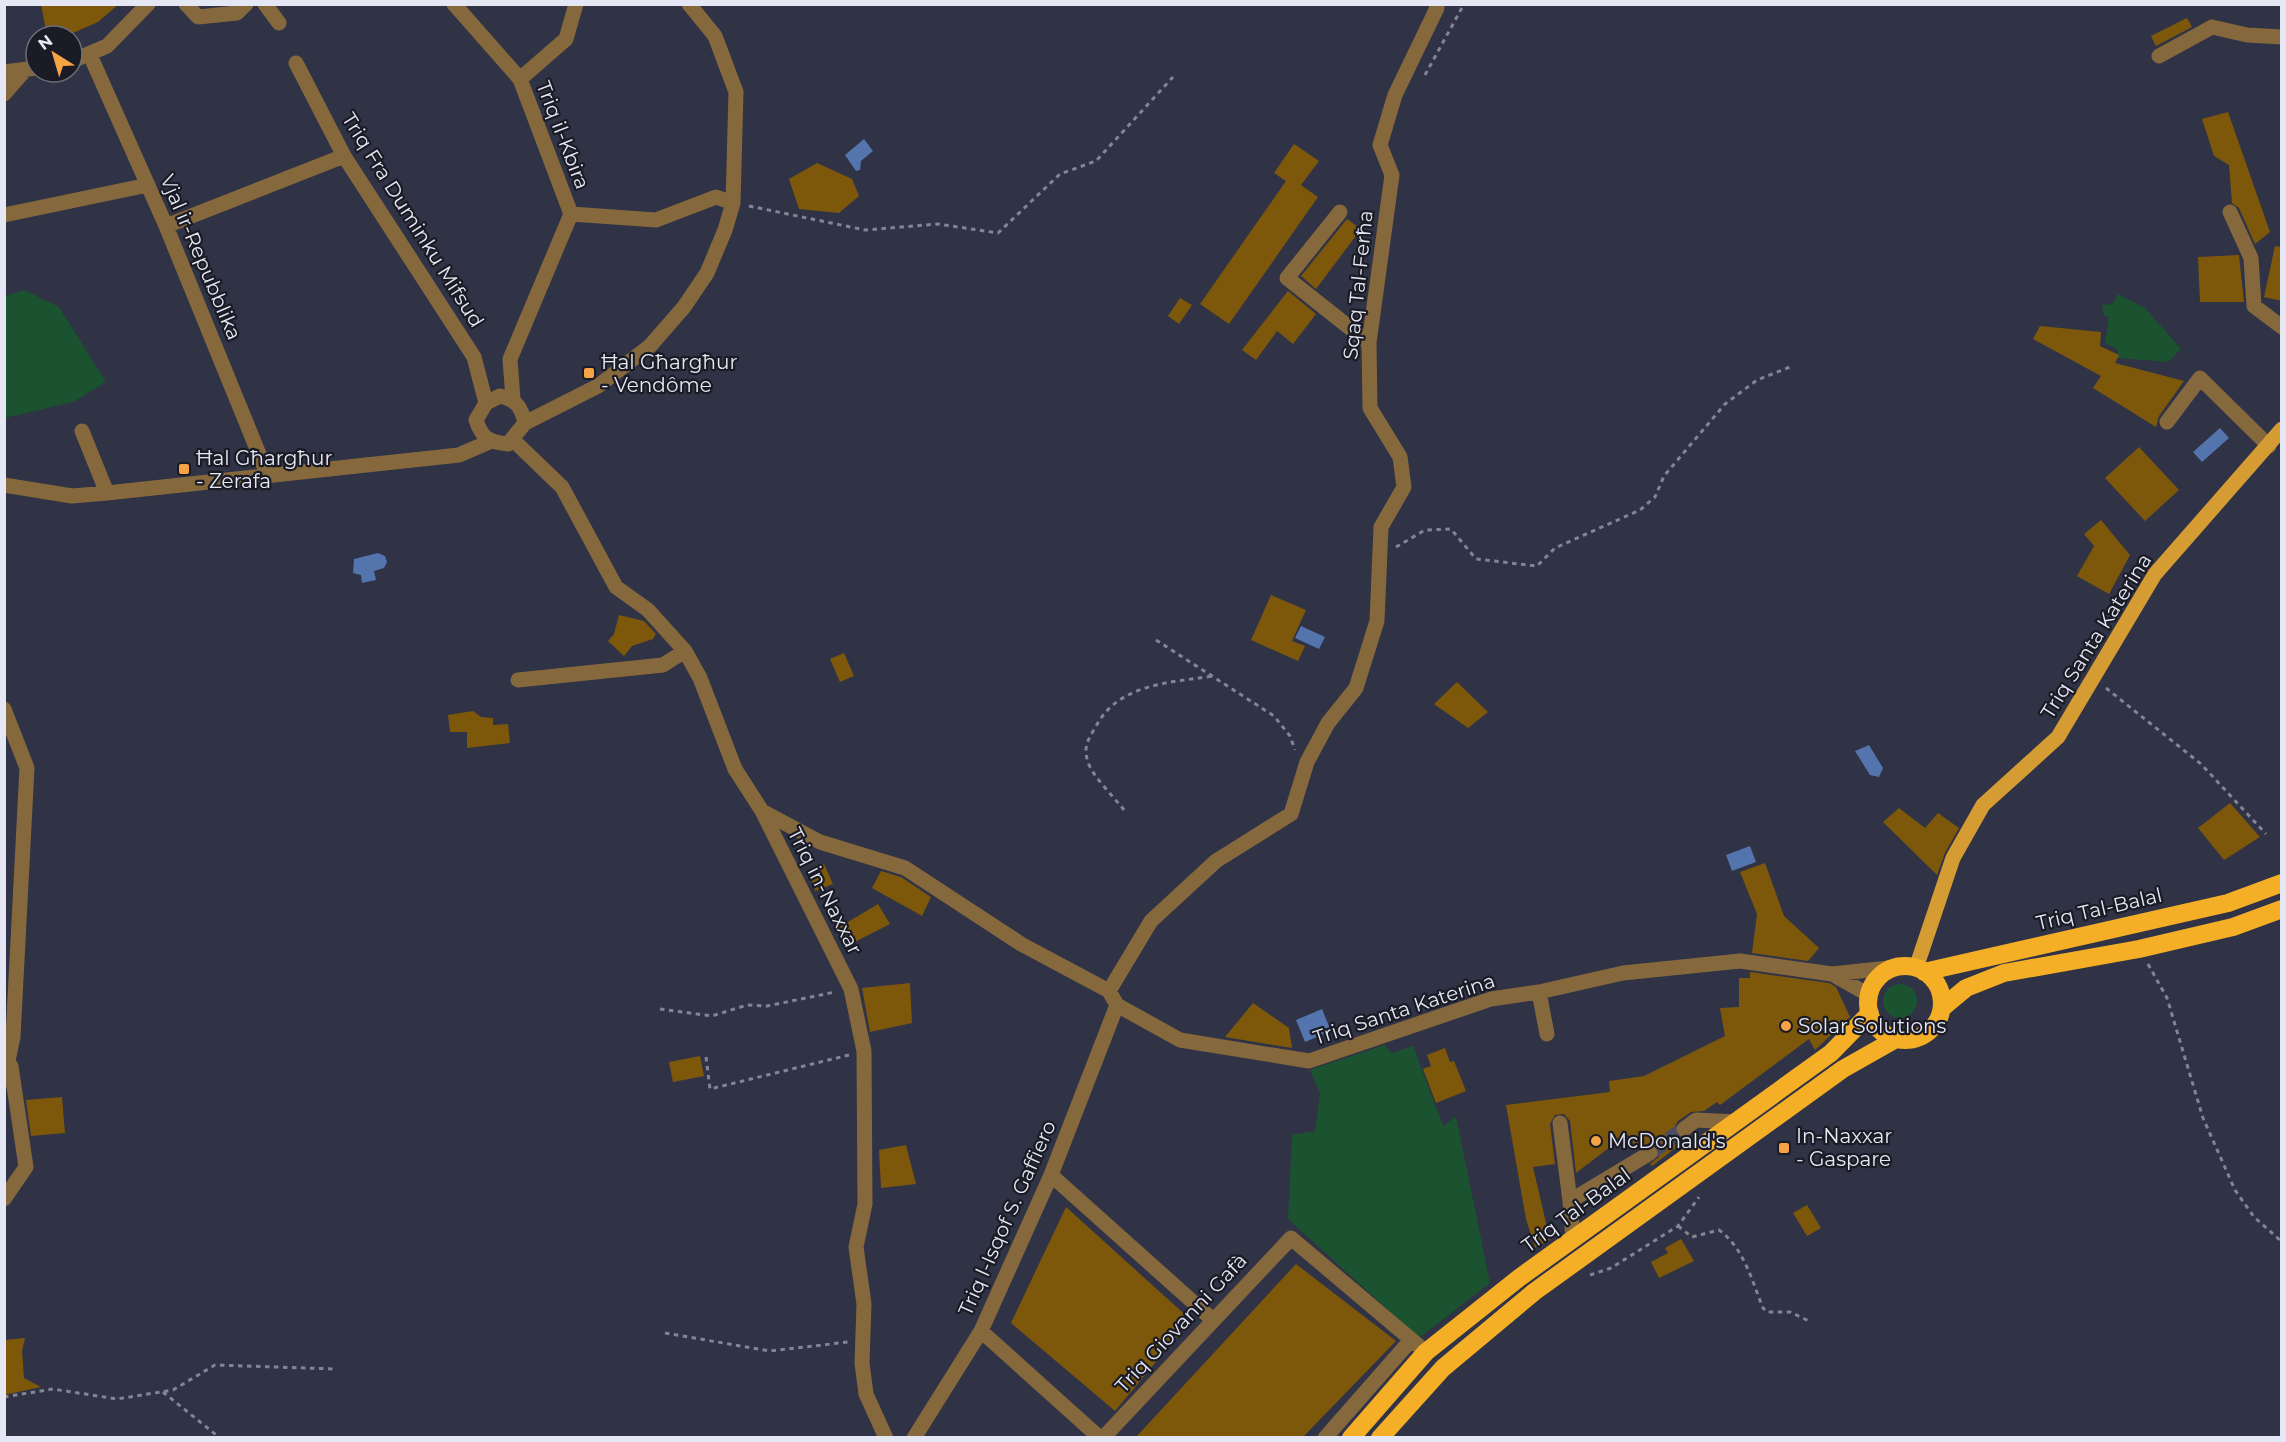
<svg xmlns="http://www.w3.org/2000/svg" width="2286" height="1442" font-family="Montserrat,sans-serif">
	<style>
		.green { fill: #1b522f }
		.water { fill: #5374ad }
		.building { fill: #7d580b }
		.lines { fill: none; stroke-linecap: round; stroke-linejoin: round }
		.minor-tunnel { stroke: #4b4d60; stroke-width: 15; stroke-dasharray: 15 8; stroke-linecap: butt }
		.path { stroke: #838595; stroke-width: 3; stroke-dasharray: 4.5 4.5; stroke-linecap: butt }
		.minor { stroke: #85693d; stroke-width: 15 }
		.major { stroke: #d59c34; stroke-width: 15 }
		.highway { stroke: #f5af27; stroke-width: 18 }
		.poi-dot { fill: #f5a345; stroke: #1a1b24; stroke-width: 2 }
		.labels { text-anchor: middle; stroke-width: 4.5; stroke-linejoin: round; paint-order: stroke }
		.street-label { font-size: 20px; fill: #e6e7f4; stroke: #1a1b24 }
		.poi-label { font-size: 20px; fill: #e6e7f4; stroke: #1a1b24; text-anchor: start }
	</style>
	<rect width="100%" height="100%" fill="#303246"/>
	<!-- green -->
	<path class="green" d="M 24,290 L 59,307 L 106,382 L 73,402 L 5,418 L 5,296 Z
		M 2118,294 L 2145,308 L 2181,349 L 2168,362 L 2117,358 L 2118,350 L 2105,343 L 2109,317 L 2104,316 L 2102,305 L 2112,304 Z
		M1883 1001a17 17 0 1 1 34 0a17 17 0 1 1-34 0Z
		M 1384,1045 L 1392,1053 L 1413,1046 L 1443,1126 L 1456,1116 L 1490,1283 L 1419,1338 L 1288,1219 L 1292,1135 L 1315,1131 L 1320,1093 L 1310,1070 Z"/>
	<!-- water -->
	<path class="water" d="M 864,139 L 873,151 L 861,161 L 860,170 L 856,171 L 845,155 Z
		M 2220,428 L 2229,438 L 2202,462 L 2193,452 Z
		M 378,553 L 385,556 L 387,562 L 384,568 L 374,571 L 376,580 L 362,583 L 361,575 L 353,573 L 354,559 Z
		M 1301,626 L 1325,637 L 1319,649 L 1295,638 Z
		M 1869,745 L 1883,768 L 1879,777 L 1870,775 L 1855,751 Z
		M 1750,846 L 1756,862 L 1732,871 L 1726,855 Z
		M 1322,1009 L 1331,1031 L 1305,1042 L 1296,1020 Z"/>
	<!-- building -->
	<path class="building" d="M 41,4 L 119,4 L 98,22 L 66,36 L 47,36 Z
		M 2187,18 L 2192,27 L 2156,46 L 2151,36 Z
		M 2228,112 L 2270,232 L 2255,244 L 2239,208 L 2232,203 L 2229,165 L 2214,156 L 2202,119 Z
		M 1294,144 L 1319,161 L 1301,185 L 1318,197 L 1229,324 L 1200,304 L 1286,181 L 1274,173 Z
		M 817,163 L 852,179 L 859,196 L 839,213 L 799,209 L 789,179 Z
		M 1347,219 L 1361,229 L 1316,289 L 1301,276 Z
		M 2275,246 L 2282,247 L 2282,301 L 2264,297 Z
		M 2239,255 L 2244,302 L 2200,302 L 2198,257 Z
		M 1288,291 L 1316,314 L 1293,344 L 1277,331 L 1256,360 L 1242,350 Z
		M 1180,298 L 1192,305 L 1179,324 L 1168,316 Z
		M 2040,326 L 2101,332 L 2100,346 L 2119,355 L 2115,363 L 2184,381 L 2159,416 L 2156,427 L 2093,388 L 2101,376 L 2033,339 Z
		M 2139,447 L 2179,490 L 2145,521 L 2105,478 Z
		M 2101,520 L 2130,555 L 2109,594 L 2077,576 L 2094,546 L 2084,534 Z
		M 1271,595 L 1306,610 L 1292,641 L 1305,646 L 1298,661 L 1251,640 Z
		M 619,615 L 644,621 L 656,634 L 653,639 L 632,646 L 624,656 L 608,641 L 614,634 Z
		M 844,653 L 854,676 L 840,682 L 830,659 Z
		M 1457,682 L 1488,712 L 1468,728 L 1434,704 Z
		M 473,711 L 481,717 L 493,718 L 493,725 L 508,724 L 510,743 L 467,748 L 467,732 L 450,732 L 448,715 Z
		M 2230,803 L 2260,837 L 2224,860 L 2198,828 Z
		M 1899,808 L 1925,828 L 1938,813 L 1959,828 L 1945,853 L 1937,875 L 1883,822 Z
		M 1765,863 L 1784,916 L 1819,948 L 1808,961 L 1752,953 L 1757,914 L 1740,872 Z
		M 824,864 L 833,884 L 815,891 L 809,870 Z
		M 881,871 L 901,877 L 931,897 L 922,916 L 872,888 Z
		M 878,904 L 890,924 L 847,946 L 838,928 Z
		M 1750,972 L 1829,983 L 1836,987 L 1850,1017 L 1815,1050 L 1809,1039 L 1720,1105 L 1717,1102 L 1704,1111 L 1691,1112 L 1678,1121 L 1675,1126 L 1676,1134 L 1681,1138 L 1690,1137 L 1652,1166 L 1650,1164 L 1659,1157 L 1658,1148 L 1649,1143 L 1638,1149 L 1627,1134 L 1576,1173 L 1570,1121 L 1564,1114 L 1555,1115 L 1550,1124 L 1555,1164 L 1533,1167 L 1550,1240 L 1535,1248 L 1526,1219 L 1506,1105 L 1610,1092 L 1609,1081 L 1644,1076 L 1725,1036 L 1720,1008 L 1739,1007 L 1739,978 L 1750,978 Z
		M 910,983 L 912,1023 L 870,1032 L 862,988 Z
		M 1253,1003 L 1289,1028 L 1292,1048 L 1225,1037 Z
		M 1445,1048 L 1450,1062 L 1454,1061 L 1466,1091 L 1436,1103 L 1423,1069 L 1431,1066 L 1427,1055 Z
		M 700,1056 L 704,1076 L 673,1082 L 669,1062 Z
		M 62,1097 L 65,1133 L 31,1136 L 26,1100 Z
		M 906,1145 L 916,1184 L 881,1188 L 879,1150 Z
		M 1807,1205 L 1821,1228 L 1807,1236 L 1793,1213 Z
		M 1066,1207 L 1191,1320 L 1115,1411 L 1011,1323 Z
		M 1681,1239 L 1694,1261 L 1659,1278 L 1651,1262 L 1668,1253 L 1665,1248 Z
		M 1296,1264 L 1396,1341 L 1303,1437 L 1136,1437 Z
		M 25,1338 L 22,1351 L 24,1378 L 41,1387 L 4,1395 L 4,1340 Z"/>
	<g class="lines">
		<!-- minor-tunnel -->
		<path class="minor-tunnel" d="M 1650,1153 L 1684,1129"/>
		<!-- path -->
		<path class="path" d="M 1425,75 L 1464,4
			M 749,206 L 865,230 L 938,224 L 998,233 L 1060,174 L 1096,161 L 1173,77
			M 1396,547 L 1425,530 L 1451,529 L 1476,559 L 1537,566 L 1555,548 L 1640,510 L 1655,497 L 1664,476 L 1725,404 L 1757,380 L 1790,367
			M 1156,640 L 1274,716 L 1290,736 L 1295,750
			M 2106,688 L 2201,764 L 2266,834
			M 1124,810 C 1115,798 1092,776 1088,762 C 1083,747 1088,740 1095,728 C 1118,683 1169,683 1213,676
			M 2148,964 L 2167,998 L 2203,1118 L 2235,1190 L 2254,1217 L 2282,1242
			M 660,1009 L 712,1016 L 747,1005 L 767,1006 L 835,992
			M 706,1057 L 710,1089 L 849,1055
			M 1678,1226 L 1692,1237 L 1719,1230 C 1744,1248 1752,1281 1763,1308 L 1767,1312 L 1790,1312 L 1809,1321
			M 1590,1275 L 1611,1268 L 1678,1226 L 1699,1197
			M 665,1333 L 770,1351 L 848,1342
			M 163,1392 L 220,1438
			M 4,1397 L 53,1389 L 117,1399 L 173,1390 L 215,1365 L 335,1369"/>
		<!-- minor -->
		<path class="minor" d="M 186,4 L 198,17 L 237,13 L 246,4
			M 265,4 L 279,23
			M 454,4 L 520,79 L 571,214 L 510,359 L 513,399
			M 90,55 L 166,226 L 268,476
			M 2159,56 L 2212,27 L 2247,35 L 2282,37
			M 72,61 L 107,46 L 148,4
			M 296,63 L 344,156 L 474,357 L 486,403
			M 4,72 L 36,68
			M 520,79 L 566,39 L 576,4
			M 4,94 L 25,70
			M 1340,212 L 1287,278 L 1369,343
			M 2230,212 L 2251,258 L 2254,306 L 2282,327
			M 571,214 L 656,220 L 716,197 L 733,203
			M 4,215 L 148,185
			M 166,226 L 344,156
			M 2167,422 L 2200,378 L 2269,446
			M 525,423 C 521,407 517,400 500,396 L 486,403 L 476,420 C 482,438 488,442 508,444 L 525,423 L 598,386 L 650,346 L 684,307 L 707,273 L 725,230 L 733,203 L 736,92 L 715,36 L 689,4
			M 82,431 L 107,493
			M 513,440 L 562,487 L 616,587 L 648,610 L 685,651 L 700,678 L 735,769 L 762,811 L 851,989 L 864,1051 L 865,1204 L 856,1247 L 864,1304 L 862,1363 L 866,1394 L 886,1438
			M 4,485 L 72,496 L 107,493 L 459,455 L 489,442
			M 518,680 L 663,665 L 685,651
			M 4,709 L 27,768 L 13,1037 L 4,1080
			M 762,811 L 820,842 L 905,868 L 1021,944 L 1109,991 L 1117,1005 L 1180,1040 L 1309,1061 L 1491,999 L 1539,992 L 1623,973 L 1740,961 L 1832,974 L 1898,967
			M 1832,974 L 1869,995
			M 1109,991 L 1151,921 L 1216,861 L 1291,814 L 1307,762 L 1328,723 L 1356,688 L 1377,621 L 1381,527 L 1404,487 L 1400,457 L 1370,408 L 1369,343 L 1392,175 L 1380,145 L 1395,95 L 1437,8 L 1436,4
			M 1539,992 L 1547,1034
			M 1560,1123 L 1570,1201
			M 1684,1129 L 1696,1120 L 1737,1122
			M 1051,1175 L 1213,1320
			M 4,1199 L 26,1167 L 11,1066
			M 1573,1239 L 1570,1201 L 1650,1153
			M 981,1331 L 1100,1438
			M 914,1438 L 981,1331 L 1051,1175 L 1117,1005
			M 1103,1438 L 1291,1238 L 1426,1352
			M 1325,1438 L 1411,1340"/>
		<!-- major -->
		<path class="major" d="M 1916,968 L 1953,858 L 1983,805 L 2058,737 L 2155,574 L 2282,429"/>
		<!-- highway -->
		<path class="highway" d="M1868 1003a37 37 0 1 1 74 0a37 37 0 1 1-74 0Z
			M 1924,972 L 2228,903 L 2282,883
			M 1942,1008 L 1966,988 L 2004,973 L 2139,949 L 2233,927 L 2282,909
			M 1351,1438 L 1426,1352 L 1519,1278 L 1831,1053 L 1870,1013
			M 1380,1438 L 1443,1368 L 1534,1292 L 1843,1069 L 1896,1039"/>
	</g>
	<!-- markers -->
	<g class="poi-dot">
		<rect x="583" y="367" width="12" height="12" rx="3"/>
		<rect x="178" y="463" width="12" height="12" rx="3"/>
		<circle cx="1786" cy="1026" r="6"/>
		<circle cx="1596" cy="1141" r="6"/>
		<rect x="1778" y="1142" width="12" height="12" rx="3"/>
	</g>
	<g class="labels">
		<!-- street labels -->
		<g class="street-label">
			<text transform="translate(563 135) rotate(69)" y="7">Triq il-Kbira</text>
			<text transform="translate(413 220) rotate(58)" y="7">Triq Fra Duminku Mifsud</text>
			<text transform="translate(201 257) rotate(67)" y="7">Vjal ir-Repubblika</text>
			<text transform="translate(1358 285) rotate(-84)" y="7">Sqaq Tal-Ferħa</text>
			<text transform="translate(2096 636) rotate(-58)" y="7">Triq Santa Katerina</text>
			<text transform="translate(825 891) rotate(63)" y="7">Triq in-Naxxar</text>
			<text transform="translate(2099 909) rotate(-13)" y="7">Triq Tal-Balal</text>
			<text transform="translate(1404 1009) rotate(-18)" y="7">Triq Santa Katerina</text>
			<text transform="translate(1576 1210) rotate(-36)" y="7">Triq Tal-Balal</text>
			<text transform="translate(1007 1218) rotate(-66)" y="7">Triq l-Isqof S. Gaffiero</text>
			<text transform="translate(1181 1323) rotate(-47)" y="7">Triq Giovanni Gafà</text>
		</g>
		<!-- poi labels -->
		<g class="poi-label">
			<text x="601" y="369">Ħal Għargħur<tspan x="601" dy="23">- Vendôme</tspan></text>
			<text x="196" y="465">Ħal Għargħur<tspan x="196" dy="23">- Zerafa</tspan></text>
			<text x="1798" y="1033">Solar Solutions</text>
			<text x="1796" y="1143">In-Naxxar<tspan x="1796" dy="23">- Gaspare</tspan></text>
			<text x="1608" y="1148">McDonald's</text>
		</g>
	</g>
	<!-- border -->
	<rect width="2286" height="1442" fill="none" stroke="#e6e7f4" stroke-width="12"/>
	<!-- north arrow -->
	<g transform="translate(54 54) rotate(323)"><circle r="28" fill="#1a1b24" stroke="#6c6d77" stroke-width="1.5"/>
	<path d="M0-4.5L10 22L0 15L-10 22Z" fill="#f5a345"/>
	<text y="-9" font-size="16" font-weight="bold" text-anchor="middle" fill="#e6e7f4">N</text>
	</g>
</svg>
